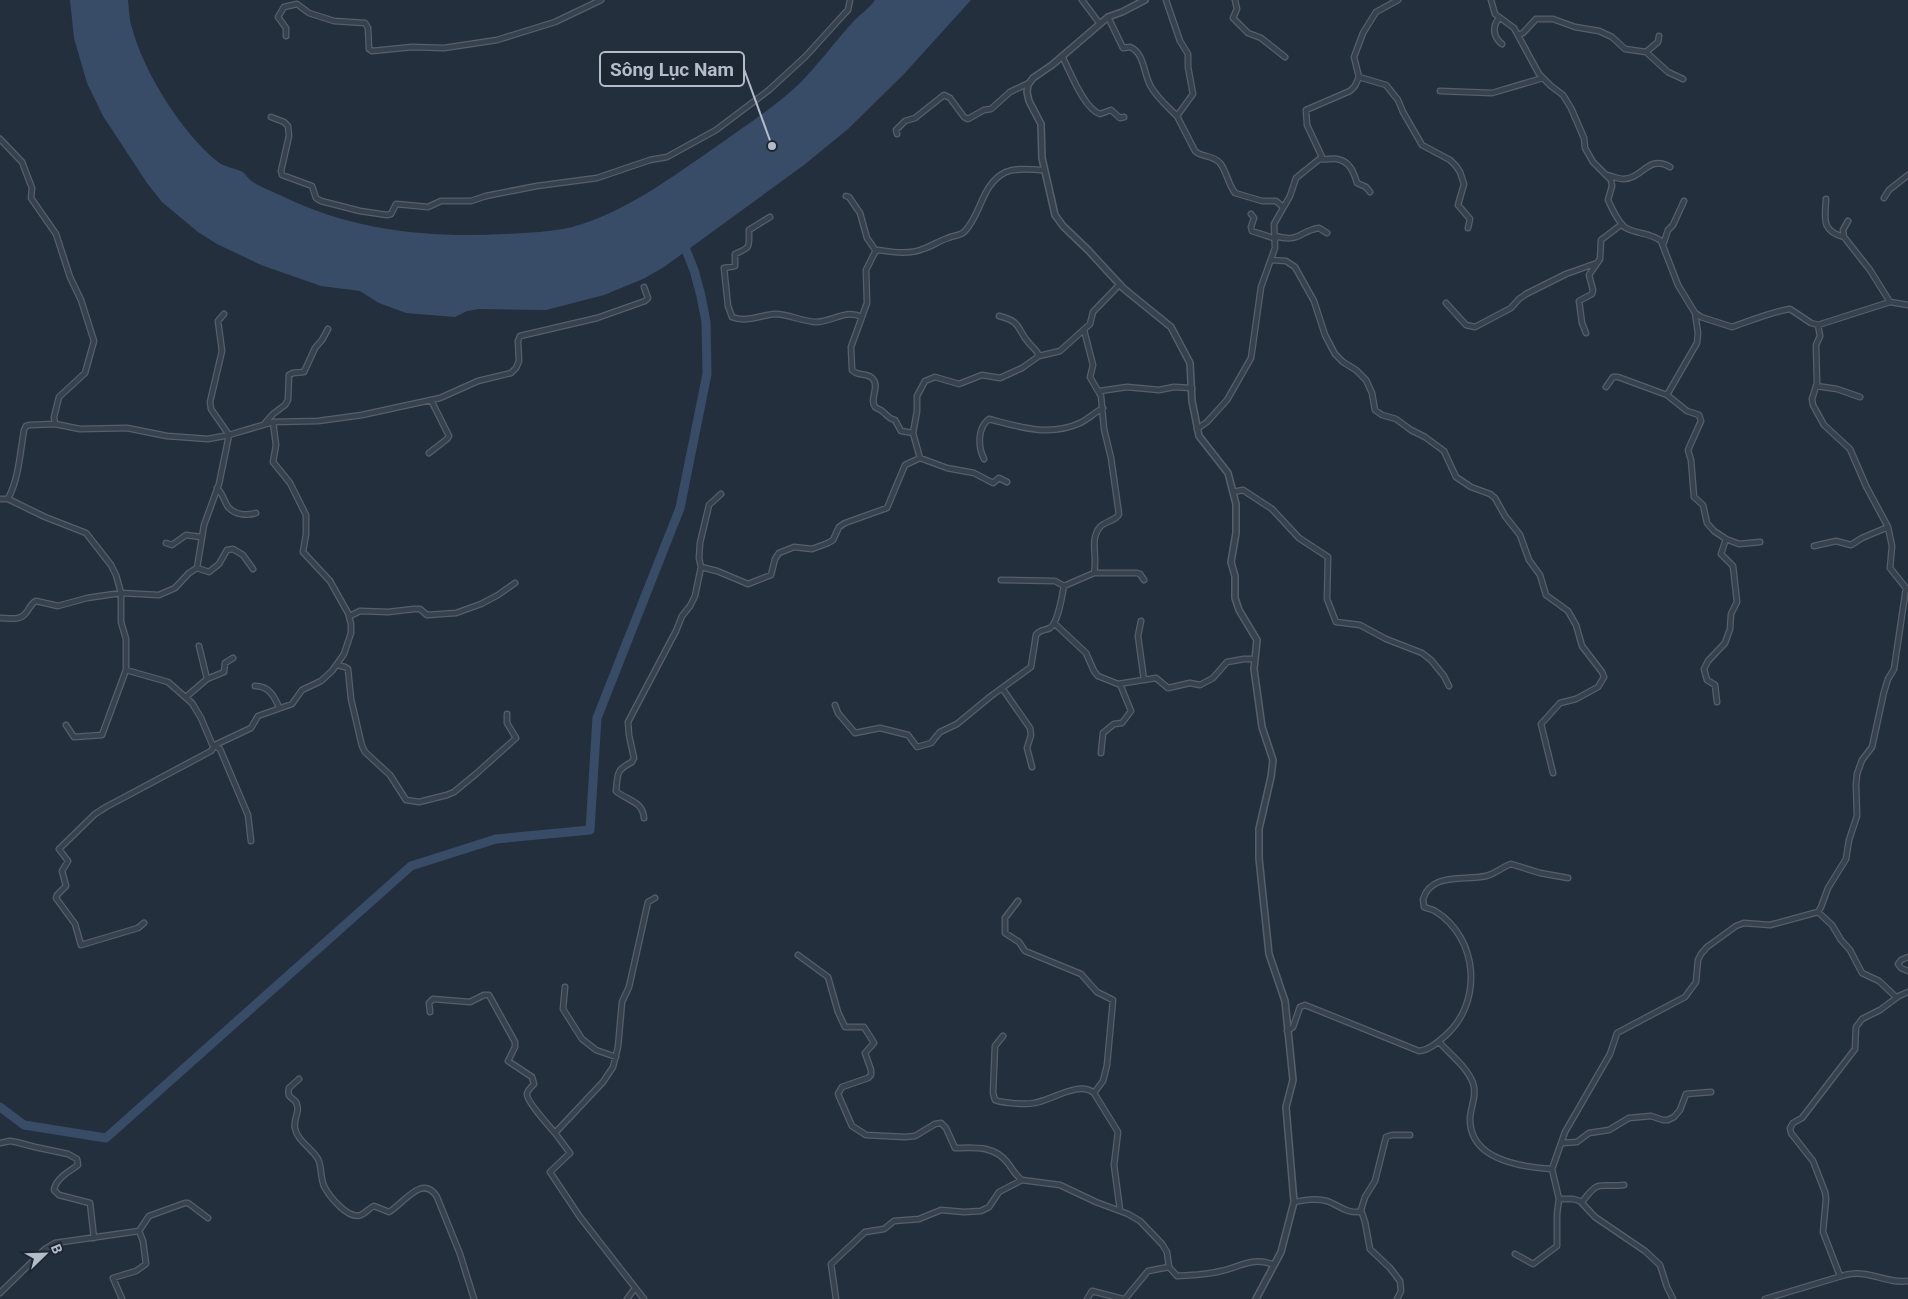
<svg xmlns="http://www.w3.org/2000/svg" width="1908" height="1299" font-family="Roboto,sans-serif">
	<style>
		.water { fill: #394c67 }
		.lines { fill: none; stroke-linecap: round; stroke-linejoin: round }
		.river { stroke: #394c67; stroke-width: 9 }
		.minor-casing { stroke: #565f6c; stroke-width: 7 }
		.tertiary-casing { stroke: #565f6c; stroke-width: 8 }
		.minor { stroke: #38414e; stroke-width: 4.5 }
		.tertiary { stroke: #38414e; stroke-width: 5 }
		.leader { fill: none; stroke: #b4bcc9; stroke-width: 2 }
		.callout-dot { fill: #b4bcc9; stroke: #1d2633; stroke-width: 2 }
		.callout { fill: #1d2633; stroke: #b4bcc9; stroke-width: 2 }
		.callout-label { font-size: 19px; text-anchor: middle; font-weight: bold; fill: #b4bcc9 }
	</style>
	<rect width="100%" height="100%" fill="#242f3e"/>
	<!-- water -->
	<path class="water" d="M 70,0 L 128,0 C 129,9 129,19 132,28 C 144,73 182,133 218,162 C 226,168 237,168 244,173 C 246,175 248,178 250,180 C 259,187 274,192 284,197 C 354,231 429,238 506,234 C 528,233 550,232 572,227 C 627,212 673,176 720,144 C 746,125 775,107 799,84 C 818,65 834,43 852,23 C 859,15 869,9 875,0 L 971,0 L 904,74 L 848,129 L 804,165 L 664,267 L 643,279 L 604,295 L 546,310 L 479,309 L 467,311 L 455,317 L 406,313 L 379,303 L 360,291 L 321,286 L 261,265 L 217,244 L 198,232 L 162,202 L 147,183 L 103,116 L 87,83 L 74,38 Z"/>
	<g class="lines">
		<!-- river -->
		<path class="river" d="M 0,1107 L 24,1125 L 106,1138 L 411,866 L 496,839 L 590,830 L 597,718 L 680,508 L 707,374 L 706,322 L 701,296 L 694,270 L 682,240"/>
		<defs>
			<path id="minor" d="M 1082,0 L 1100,24
				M 1166,0 L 1180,41 L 1188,54 L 1188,67 L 1193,94 L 1177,116 L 1195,151 C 1202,158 1212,154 1220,163 C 1227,172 1228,184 1235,193 L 1262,201 L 1276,201 L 1283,207
				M 1235,0 L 1237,9 L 1233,18 L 1248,33 L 1261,38 L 1285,57
				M 1398,0 L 1376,12 L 1363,33 L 1354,57 L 1359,77 L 1386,85 L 1398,100 L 1403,112 L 1422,145 L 1450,160 L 1456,166 L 1460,172 L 1464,184 L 1458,205 L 1470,219 L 1468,228
				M 1491,0 L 1495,14 L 1514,28 L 1539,74 L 1551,86 L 1563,95 L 1571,108 L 1584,138 L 1585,148 L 1593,162 L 1611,180 L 1612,186 L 1608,200 C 1612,208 1618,223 1626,228 C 1637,234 1651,233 1661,241 L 1678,285 L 1695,313 L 1701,317 L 1732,327 C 1750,321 1770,312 1790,309 L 1811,323 L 1818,325 L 1890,302 L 1908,305
				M 1108,17 L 1123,48 L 1130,47 C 1144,52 1144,74 1150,85 C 1156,97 1168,107 1177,116
				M 1499,18 C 1492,27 1493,37 1502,44
				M 1518,35 L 1523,33 L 1536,19 L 1553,19 L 1575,27 L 1599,31 L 1612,37 L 1625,49 L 1646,52 L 1668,72 L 1683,79
				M 286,36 L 286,28 L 278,17 L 284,7 L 297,4 L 309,13 L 334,21 L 365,23 L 368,28 L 369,49 L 372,51 L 412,47 L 444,48 L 497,40 L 555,22 L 601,0
				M 1646,52 L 1658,42 L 1659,36
				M 1062,56 C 1070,71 1084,109 1100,114 L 1111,110 L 1120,118 L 1124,117
				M 1440,91 L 1492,93 L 1543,78
				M 271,117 L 284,122 L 288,126 L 289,136 L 281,171 L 282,175 L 312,186 L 316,198 L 321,201 L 360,211 L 387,215 L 391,214 L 396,204 L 428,207 L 441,201 L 471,201 L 486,196 L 537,186 L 597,178 L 650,160 L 667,157 L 716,130 L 769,90 L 806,56 L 845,13 L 848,10 L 850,0
				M 897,134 L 896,130 L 905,121 L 915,118 L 944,95 L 950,98 L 964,117 L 968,119 L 984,110 L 991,109 L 1010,92 L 1029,83
				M 0,139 L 22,162 L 32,188 L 31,198 L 56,234 L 70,277 L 81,300 L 94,341 L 85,373 L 59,397 L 54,417 L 55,424
				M 1320,159 C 1326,160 1332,158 1337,159 C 1350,161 1354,173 1357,183 L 1366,187 L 1370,192
				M 1607,175 C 1612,176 1618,179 1623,179 C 1643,179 1648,154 1670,167
				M 846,196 L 849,197 L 860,213 L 867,238 L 876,251
				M 1884,198 L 1889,190 L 1908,175
				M 1826,199 C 1825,219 1821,231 1844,237
				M 1251,214 L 1254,218 L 1251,227 L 1252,231 L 1276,239
				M 770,217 L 749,230 C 749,248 751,247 735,254 L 735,266 L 724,268 L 728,306 L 732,317 C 746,323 761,315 775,314 C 789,314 803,322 817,322 C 835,321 844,309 862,317
				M 1848,221 L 1843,230 L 1844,237 L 1870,270 L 1890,302
				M 1275,236 C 1301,243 1299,231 1319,228 L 1327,233
				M 1663,245 L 1668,230 L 1673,225 L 1684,201
				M 1271,260 L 1286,261 L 1295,267 L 1314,301 L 1325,335 L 1335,354 L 1343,362 L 1356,370 L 1366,380 L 1372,393 L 1375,410 L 1382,415 L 1396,419 L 1411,430 L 1425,437 L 1444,451 L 1456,477 L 1471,487 L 1490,494 L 1495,498 L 1505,516 L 1520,535 L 1529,560 L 1540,575 L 1546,595 L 1568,611 L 1576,625 L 1582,646 L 1602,672 L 1604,677 L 1598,687 L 1576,699 L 1560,703 L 1541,724 L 1553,773
				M 1446,303 L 1466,325 L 1475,327 L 1511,308 L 1519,299 L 1526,294 L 1566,274 L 1597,263
				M 999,316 C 1023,322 1016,329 1029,343 C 1033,348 1037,350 1039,356
				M 1586,333 L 1582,323 L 1579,301 L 1592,294 L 1593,290 L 1589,275 L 1600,259 L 1601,240 L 1622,224
				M 1816,386 L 1837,389 L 1860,397
				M 1606,387 L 1613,377 L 1618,377 L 1667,395 L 1687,411 L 1699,415 L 1701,421 L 1688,450 L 1691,460 L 1694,497 L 1703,505 L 1707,523 L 1714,531 L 1726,539 L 1739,544 L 1760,542
				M 1100,391 L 1127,387 L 1159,390 L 1174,387 L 1192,388
				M 1667,395 L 1697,343 L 1698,333 L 1695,313
				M 265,423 L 273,414 L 285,405 L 288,400 L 289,375 L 293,373 L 304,372 L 315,348 L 322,340 L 328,329
				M 1197,429 L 1207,422 L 1227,400 L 1251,358 L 1261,287 L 1275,248 L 1274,224 L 1290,196 L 1296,178 L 1322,157 L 1307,125 L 1306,110 L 1350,91 L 1355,86 L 1359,77
				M 913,433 L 901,431 L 895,420 C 889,419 887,415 882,411 C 880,409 877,409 875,407 C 869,399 880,387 873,379 C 868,372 858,377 852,370 L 851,347 L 867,303 L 866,270 L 875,252 L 878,250 C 893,252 908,255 923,249 C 932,246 939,241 948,238 C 954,235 961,236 965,231 C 982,213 981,184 1006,172 C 1018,167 1031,170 1044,170
				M 429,453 L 447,439 L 449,436 L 431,400
				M 984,459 C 978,447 977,428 989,419 C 1020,427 1049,437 1080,423 C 1088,419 1094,413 1103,408
				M 1007,482 L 999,478 L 993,483 L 974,473 L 947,468 L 920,458 L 913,433 L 917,411 L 917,396 L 925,381 L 935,377 L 959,384 L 982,375 L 1000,378 L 1022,368 L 1039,356 L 1060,351 L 1090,324 L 1093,312 L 1120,284
				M 217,488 C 223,494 224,501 228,507 C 235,515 247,516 256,513
				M 1233,492 L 1243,490 L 1272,509 L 1299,538 L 1328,557 L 1327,599 L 1336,622 L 1360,625 L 1386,639 L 1422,653 L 1431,660 L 1444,676 L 1449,686
				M 0,499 L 8,499 C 19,478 20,453 24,430 L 26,426 L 30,425 L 55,424 L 80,429 L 127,428 L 167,436 L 208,439 L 229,435 L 273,422 L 318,421 L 362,415 L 440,398 L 478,381 L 511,373 L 516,368 L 519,361 L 518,341 L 520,336 L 597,318 L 645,301 L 648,298 L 644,287
				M 8,499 L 45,517 L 86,533 L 111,565 L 116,575 L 121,593 L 121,622 L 126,639 L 126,670 L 168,682 L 192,703 L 201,718 L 212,744 L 220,749 L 245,808 L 248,815 L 251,841
				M 166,543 L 172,545 L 186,535 L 201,537
				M 1814,546 L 1836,541 L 1851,545 L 1862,538 L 1888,527
				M 701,567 L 699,558 L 700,543 L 709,505 L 721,494
				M 197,568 L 209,572 L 219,564 L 227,550 L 233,549 L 243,555 L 253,569
				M 1094,573 L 1137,573 L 1140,574 L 1144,580
				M 1001,580 L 1055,581 L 1064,586
				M 350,616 L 360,611 L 388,612 L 414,609 L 420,609 L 427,615 L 456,613 L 481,604 L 498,595 L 515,583
				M 0,618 C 8,618 19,621 25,614 C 30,609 30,604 36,601 L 58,606 L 87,598 L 121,593 L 159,595 L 175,588 L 189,573 L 197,568 L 204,525 L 219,484 L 229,435 L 211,409 L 210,402 L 222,351 L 218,321 L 224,314
				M 1141,621 L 1138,636 L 1144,680
				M 1054,623 L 1086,653 L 1094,671 L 1098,676 L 1118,684 L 1156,678 L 1168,688 L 1190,683 L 1200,685 L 1213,678 L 1227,662 L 1244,659 L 1255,659
				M 199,646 L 207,679
				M 337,665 L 345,667 L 348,669 L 351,699 L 362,746 L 365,752 L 390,775 L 406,800 L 419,802 L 447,795 L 454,792 L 477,773 L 516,738 L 507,723 L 507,714
				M 255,686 C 269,686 274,696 279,707
				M 1002,688 L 1030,728 L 1031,735 L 1027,748 L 1032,767
				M 186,697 L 207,679 L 224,672 L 225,663 L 233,658
				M 1717,702 L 1715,685 L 1707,680 L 1704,669 L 1708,661 L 1725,643 L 1730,629 L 1731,614 L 1737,602 L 1733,566 L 1721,554 L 1726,539
				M 835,705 L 838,713 L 855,733 L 880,728 L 908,735 L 917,747 L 931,743 L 940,732 L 957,724 L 991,696 L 1031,667 L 1036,635 C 1040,629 1044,631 1050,628 C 1058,623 1062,596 1064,586 L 1094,573 C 1098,557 1089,540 1100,527 C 1105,521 1116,521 1119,514 L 1111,458 L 1104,429 L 1101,396 L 1090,377 L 1093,365 L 1084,330
				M 66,725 L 74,737 L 102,735 L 126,670
				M 1101,753 L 1103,733 L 1114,724 L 1122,723 L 1131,711 L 1120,684
				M 644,818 C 643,801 626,800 616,791 C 618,773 616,770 632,762 L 634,758 L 629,735 L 628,722 L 676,631 L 682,616 L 690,606 L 695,596 L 701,567 L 717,571 L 748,584 L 771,575 L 775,559 L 779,553 L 794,547 L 812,549 L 828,543 L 833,540 L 839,527 L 845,523 L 887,508 L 905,465 L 920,458
				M 1018,901 L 1005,918 L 1005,933 L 1019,942 L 1025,951 L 1081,974 L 1097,992 L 1113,1000 L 1107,1065 L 1103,1081 L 1094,1093 L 1118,1132 L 1114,1165 L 1120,1210
				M 1818,912 L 1832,925 L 1841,940 L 1850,950 L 1862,973 L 1879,981 L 1896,997
				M 144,923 L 138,928 L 81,945 L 75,924 L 56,898 L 57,895 L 66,886 L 62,871 L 68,861 L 59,849 L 95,814 L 106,807 L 211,751 L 215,745 L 251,728 L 258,716 L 292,704 L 302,690 L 321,681 L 332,671 L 344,654 L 351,633 L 351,624 L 348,613 L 330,581 L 303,552 L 306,534 L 306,515 L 290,483 L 273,462 L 276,445 L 273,422
				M 798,955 L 828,977 L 838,1012 L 845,1027 L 864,1027 L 874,1043 L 865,1053 L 871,1070 L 871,1075 L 868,1078 L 842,1087 L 838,1094 L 852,1126 L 866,1135 L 905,1137 L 915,1136 L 935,1124 L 941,1123 L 946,1128 L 955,1148 C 974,1148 993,1145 1007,1162 C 1012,1168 1015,1175 1022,1180 L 1060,1185 L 1096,1202 L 1128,1214 L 1140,1221 L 1162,1244 L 1167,1252 L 1169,1267 L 1177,1276 C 1192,1275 1206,1275 1221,1271 C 1240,1267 1254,1256 1274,1265
				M 1908,957 L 1901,960 L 1898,964 L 1901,968 L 1908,971
				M 565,987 L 563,1009 L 582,1039 L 596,1050 L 616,1057
				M 430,1012 L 429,1003 L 433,999 L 470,1002 L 484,995 L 489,995 L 515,1042 L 515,1047 L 508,1061 L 532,1077 L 534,1084 C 532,1086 527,1091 527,1094 C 526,1101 550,1127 555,1133
				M 1287,1031 L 1293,1027 L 1300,1007 L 1305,1005 L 1419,1051 C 1429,1050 1437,1043 1445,1036 C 1483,1003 1479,938 1435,911 C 1432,909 1428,909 1424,907 L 1423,899 C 1432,872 1463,881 1486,876 C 1495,874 1502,867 1511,864 L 1540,873 L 1568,878
				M 1003,1036 L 995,1046 L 993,1093 L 995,1100 C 1002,1103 1027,1105 1034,1103 C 1051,1101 1079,1080 1094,1093
				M 1439,1042 C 1450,1054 1467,1067 1473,1083 C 1477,1095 1471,1106 1470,1118 C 1469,1160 1521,1167 1552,1169
				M 299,1079 L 289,1088 C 287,1098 291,1096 296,1102 C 301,1113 293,1117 295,1128 C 297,1141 312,1148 318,1159 C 322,1167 320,1177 324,1186 C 329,1196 348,1220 361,1215 C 366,1213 369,1208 374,1206 L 389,1212 C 403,1204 423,1173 437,1197 L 460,1254 L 474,1299
				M 0,1143 L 10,1141 L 16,1142 L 35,1147 L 68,1154 L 77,1159 L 78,1165 C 69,1172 56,1178 54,1190 L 59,1195 L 90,1203 L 94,1238
				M 1562,1143 L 1577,1142 L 1589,1133 L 1609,1130 L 1629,1118 L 1651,1116 L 1663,1120 L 1668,1120 L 1674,1117 L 1680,1110 L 1686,1094 L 1711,1092
				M 1559,1199 L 1573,1199 L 1580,1201 L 1595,1217 L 1645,1251 L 1660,1265 L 1667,1287 L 1673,1299
				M 1294,1202 C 1305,1200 1316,1198 1327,1201 C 1341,1206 1344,1213 1361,1212
				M 1582,1202 C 1600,1178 1598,1188 1624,1185
				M 1515,1254 L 1533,1264 L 1557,1246 L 1557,1214 L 1559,1199 L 1552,1169 L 1565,1132 L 1610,1054 L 1617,1033 L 1685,997 L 1696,982 L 1698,960 L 1701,954 L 1707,947 L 1736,926 L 1744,923 L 1770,925 L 1818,912 L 1821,907 L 1828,888 L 1846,859 L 1849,840 L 1857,816 L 1856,785 L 1857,774 L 1862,760 L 1872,747 L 1884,692 L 1888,679 L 1894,669 L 1906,588 L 1890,568 L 1892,546 L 1888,527 L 1866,486 L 1850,449 L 1824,425 L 1813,405 L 1812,399 L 1817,383 L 1816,345 L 1820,336 L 1818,325
				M 1840,1276 L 1823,1232 L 1826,1199 L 1825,1192 L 1813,1161 L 1791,1133 L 1790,1128 L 1793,1123 L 1802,1118 L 1855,1049 L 1856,1027 L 1862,1019 L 1880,1010 L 1899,996 L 1908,992
				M 0,1293 L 45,1249 L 55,1243 L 139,1231 L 149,1216 L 185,1203 L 188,1203 L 208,1218
				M 122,1299 L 113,1278 L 136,1271 L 146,1264 L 143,1241 L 139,1231
				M 627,1299 L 635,1288
				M 644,1299 L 580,1217 L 550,1172 L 570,1153 L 555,1133 L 603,1082 L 613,1067 L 618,1047 L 622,1002 L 629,987 L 648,902 L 655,898
				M 836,1299 L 831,1264 L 865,1232 L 884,1229 L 894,1221 L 919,1219 L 941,1210 L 964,1212 L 981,1211 L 989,1207 L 999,1192 L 1022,1180
				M 1087,1299 L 1092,1291 L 1123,1299
				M 1125,1299 L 1148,1271 L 1169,1267
				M 1397,1299 L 1401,1291 L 1400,1281 L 1390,1268 L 1370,1249 L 1365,1222 L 1361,1210 L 1365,1197 L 1375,1181 L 1386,1137 L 1392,1135 L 1410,1135
				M 1765,1299 L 1845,1275 C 1871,1269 1884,1284 1908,1281"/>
			<path id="tertiary" d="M 1145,0 L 1122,12 L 1108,17 L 1052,65 L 1033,78 L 1028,85 L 1027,92 L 1029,101 L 1041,124 L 1042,158 L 1055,215 L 1063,226 L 1088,250 L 1123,288 L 1171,327 L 1190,363 L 1192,401 L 1199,436 L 1228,473 L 1236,504 L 1236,533 L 1231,562 L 1235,576 L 1235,598 L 1239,610 L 1257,640 L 1254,669 L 1262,727 L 1273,760 L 1271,777 L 1259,829 L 1259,858 L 1269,954 L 1285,1001 L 1293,1080 L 1286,1107 L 1294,1202 L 1281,1252 L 1256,1299"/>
		</defs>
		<!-- minor casing -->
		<use href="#minor" class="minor-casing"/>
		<!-- tertiary casing -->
		<use href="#tertiary" class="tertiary-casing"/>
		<!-- minor -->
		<use href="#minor" class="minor"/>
		<!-- tertiary -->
		<use href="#tertiary" class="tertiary"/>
	</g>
	<!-- callouts -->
	<path class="leader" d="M772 146L744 69"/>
	<circle class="callout-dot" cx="772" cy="146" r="5"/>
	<rect class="callout" x="600" y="52" width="144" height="34" rx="5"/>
	<g class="callout-label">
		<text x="672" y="76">Sông Lục Nam</text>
	</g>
	<!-- north arrow -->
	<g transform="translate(45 1254) rotate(67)" stroke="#1d2633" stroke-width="4" paint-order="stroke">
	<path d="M0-4L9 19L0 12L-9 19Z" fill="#b4bcc9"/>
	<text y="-8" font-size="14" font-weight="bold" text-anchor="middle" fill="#b4bcc9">B</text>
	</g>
</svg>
